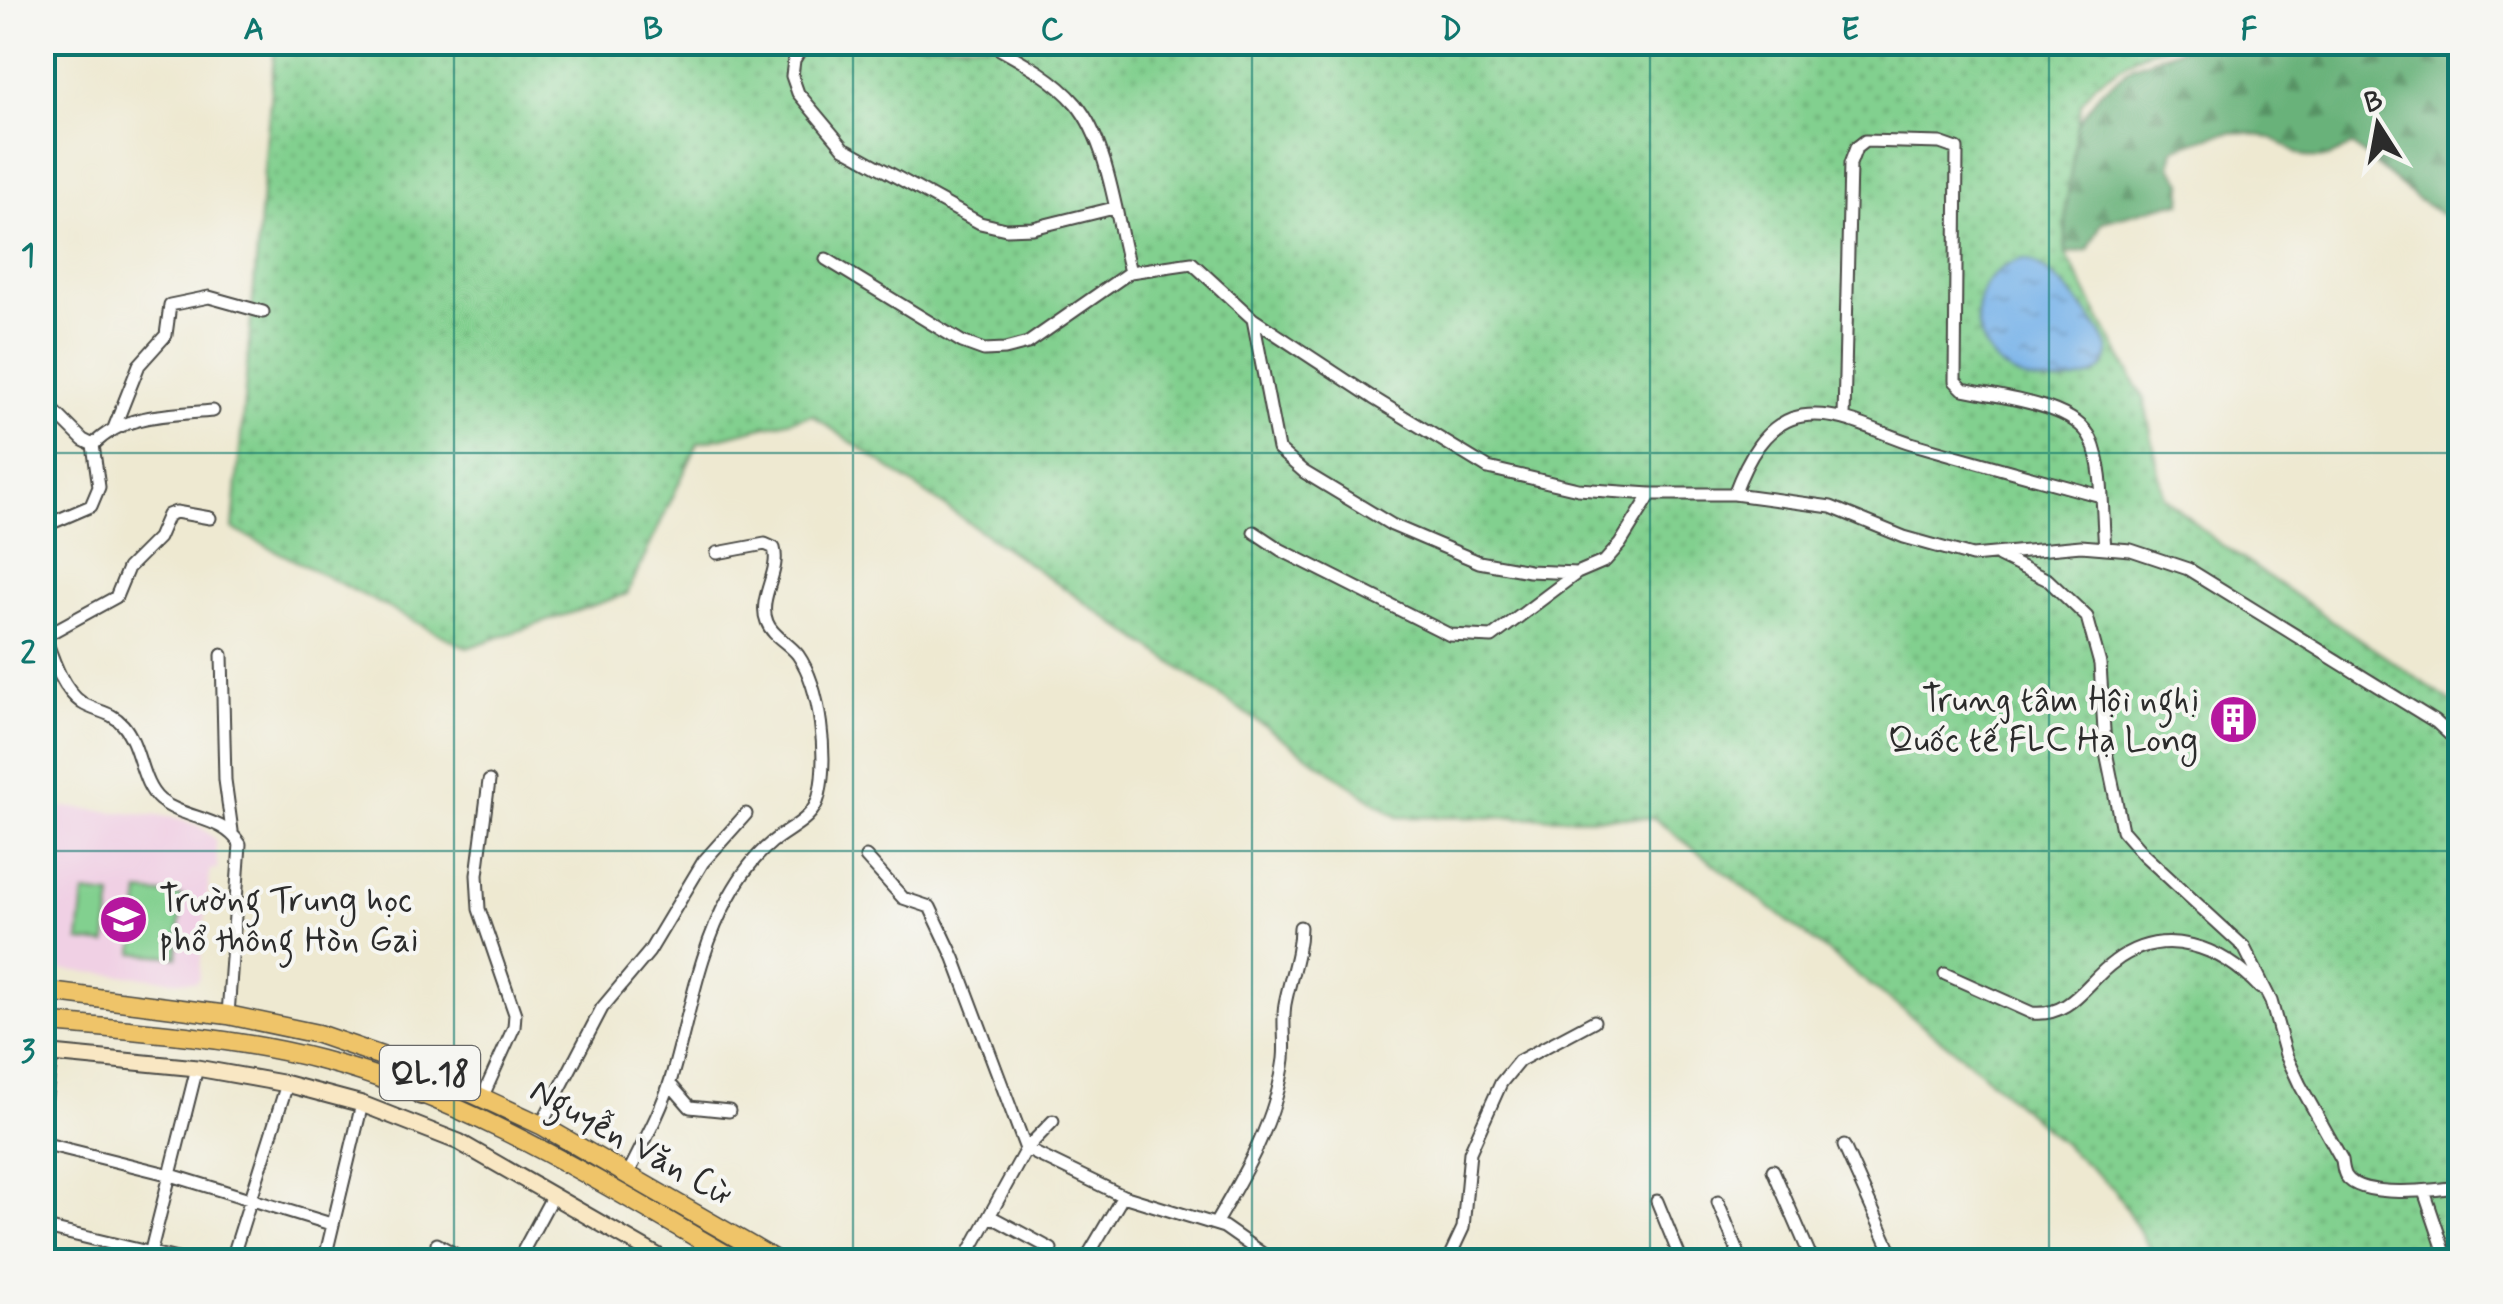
<svg xmlns="http://www.w3.org/2000/svg" width="2503" height="1304" font-family="Mynerve,sans-serif">
	<style>
		.built { fill: #f0d0e4 }
		.grass { fill: url(#grass-dots); stroke: #567e5d; stroke-width: 2.5 }
		.forest { fill: url(#forest-firs); stroke: #4a6e52; stroke-width: 2.5 }
		.park { fill: #82d08f; stroke: #567e5d; stroke-width: 2.5 }
		.water { fill: url(#water-ripples); stroke: #516e8a; stroke-width: 2.5 }
		.lines { fill: none; stroke-linecap: round; stroke-linejoin: round }
		.street-casing { stroke: #484844; stroke-width: 15 }
		.secondary-casing { stroke: #484844; stroke-width: 19 }
		.primary-casing { stroke: #484844; stroke-width: 21 }
		.highway-casing { stroke: #484844; stroke-width: 24 }
		.street { stroke: #fff; stroke-width: 11 }
		.secondary { stroke: #f9e7c3; stroke-width: 15 }
		.primary { stroke: #efc469; stroke-width: 18 }
		.highway { stroke: #efc469; stroke-width: 20 }
		.grid { fill: none; stroke: #0f766e; stroke-width: 2.5; stroke-opacity: 0.55 }
		.labels { text-anchor: middle; stroke-width: 8; stroke-linejoin: round; paint-order: stroke }
		.shield { fill: #f6f6f2; stroke: #686867; stroke-width: 2.5 }
		.shield-label { font-size: 32px; font-weight: bold; fill: #2b2b2b }
		.poi-label { font-size: 35px; fill: #2b2b2b; stroke: #f6f6f2; text-anchor: end }
		.street-label { font-size: 35px; fill: #2b2b2b; stroke: #f6f6f2 }
		.neatline { fill: none; stroke: #0f766e; stroke-width: 4 }
		.grid-label { font-size: 32px; text-anchor: middle; font-weight: bold; fill: #0f766e }
	</style>
	<defs>
		<pattern id="grass-dots" width="8" height="8" patternUnits="userSpaceOnUse" patternTransform="scale(2.5)"><rect width="8" height="8" fill="#82d08f"/><path d="M2 2h.1M6 6h.1" fill="none" stroke="#6ba975" stroke-width="1.8" stroke-linecap="round"/></pattern>
		<pattern id="forest-firs" width="22" height="20" patternUnits="userSpaceOnUse" patternTransform="scale(2.5)"><rect width="22" height="20" fill="#69b27a"/><path d="M5 1l3.5 6h-7zM16 11l3.5 6h-7z" fill="#579164"/></pattern>
		<pattern id="water-ripples" width="26" height="14" patternUnits="userSpaceOnUse" patternTransform="scale(2.5)"><rect width="26" height="14" fill="#77b2e9"/><path d="M2 4q2-2 4 0t4 0M15 11q2-2 4 0t4 0" fill="none" stroke="#6291bd"/></pattern>
	</defs>
	<rect width="100%" height="100%" fill="#f6f6f2"/>
	<filter id="ink" filterUnits="userSpaceOnUse"><feTurbulence type="fractalNoise" baseFrequency=".01" numOctaves="2"/><feDisplacementMap in="SourceGraphic" scale="20" xChannelSelector="R" yChannelSelector="G"/><feConvolveMatrix kernelMatrix="1 2 1 2 8 2 1 2 1" color-interpolation-filters="sRGB"/></filter>
	<filter id="wash" filterUnits="userSpaceOnUse"><feTurbulence type="fractalNoise" baseFrequency=".0048" numOctaves="4" result="noise"/><feDisplacementMap in="SourceGraphic" scale="40" xChannelSelector="R" yChannelSelector="G"/><feGaussianBlur stdDeviation="2.25" result="paint"/><feColorMatrix in="noise" values="0 0 0 0 0 0 0 0 0 0 0 0 0 0 0 0 0 1.4 0 .05"/><feComposite in="paint" operator="in"/></filter>
	<g filter="url(#wash)">
		<rect width="100%" height="100%" fill="#eee9d1"/>
		<!-- built -->
		<path class="built" d="M 42,805 L 170,817 L 198,825 L 215,839 L 218,869 L 210,870 L 199,978 L 196,982 L 43,968 Z"/>
		<!-- grass -->
		<path class="grass" d="M 275,43 L 2173,43 L 2141,54 L 2094,84 L 2081,103 L 2066,209 L 2066,254 L 2144,400 L 2164,497 L 2216,541 L 2460,708 L 2460,1261 L 2158,1261 L 2114,1189 L 1969,1061 L 1654,818 L 1397,817 L 812,415 L 698,443 L 627,594 L 467,648 L 233,529 Z"/>
		<!-- forest -->
		<path class="forest" d="M 2194,43 L 2460,43 L 2460,226 L 2417,199 L 2352,145 C 2302,178 2300,142 2251,133 C 2227,129 2196,140 2174,149 L 2171,166 L 2183,182 L 2182,203 L 2172,203 L 2102,222 L 2088,250 L 2066,254 L 2066,209 L 2077,124 L 2100,92 L 2133,66 Z"/>
		<!-- park -->
		<path class="park" d="M 140,892 L 182,896 L 177,957 L 134,953 Z
			M 84,893 L 112,896 L 106,944 L 79,941 Z"/>
		<!-- water -->
		<path class="water" d="M 2022,259 C 2047,261 2106,328 2109,352 C 2109,361 2105,366 2099,371 C 2090,378 2080,379 2070,381 C 1974,399 1943,283 2022,259 Z"/>
	</g>
	<g filter="url(#ink)">
		<g class="lines">
			<defs>
				<path id="street" d="M 805,42 L 794,60 L 792,76 L 798,93 L 844,148 L 980,223 L 1006,229 L 1033,228 L 1114,208
					M 987,42 C 1019,60 1052,76 1076,104 C 1109,143 1117,223 1130,272
					M 826,259 L 962,342 L 984,350 L 1005,349 L 1028,343 L 1130,272 L 1192,263 L 1253,319 L 1373,398 L 1488,468 L 1578,489 L 1651,494 L 1734,494 L 1831,507 L 1904,537 L 1972,556 L 2081,546 L 2131,550 L 2188,569 L 2436,722 L 2460,744
					M 1253,319 L 1278,449 L 1304,472 L 1392,525 L 1479,562 L 1529,571 L 1577,573 L 1605,561 L 1620,544 L 1651,494
					M 42,399 L 83,440 L 93,445 L 99,487 L 91,506 L 42,527
					M 1844,418 L 1850,164 L 1856,148 L 1865,141 L 1940,143 L 1957,149 L 1955,381 L 1963,389 C 1998,397 2075,404 2091,439 C 2104,467 2102,517 2105,548
					M 114,428 L 139,365 L 166,335 L 170,305 L 209,297 L 263,312
					M 93,445 C 124,413 171,415 213,411
					M 1734,494 C 1746,462 1765,422 1802,416 C 1842,410 1877,433 1914,444 C 1976,462 2038,479 2101,496
					M 1254,532 L 1281,550 L 1450,635 L 1492,637 L 1577,573
					M 1999,556 L 2048,580 L 2087,617 L 2100,664 L 2105,747 L 2122,830 L 2144,855 L 2244,947 L 2271,1001 L 2286,1055 L 2300,1085 L 2342,1160 C 2343,1166 2343,1171 2346,1176 C 2360,1199 2437,1191 2460,1186
					M 42,629 C 51,653 60,688 82,703 C 96,712 111,711 123,725 C 141,746 140,783 160,800 C 185,820 222,816 240,844 L 228,1015
					M 45,636 L 116,597 L 128,568 L 158,538 L 168,515 L 176,512 L 210,518
					M 222,655 L 225,780 L 232,831
					M 866,857 L 903,898 L 930,907 L 954,958 L 1026,1149 L 1123,1196 L 1224,1227 L 1274,1262
					M 1945,974 L 2032,1013 C 2072,1017 2086,982 2114,962 C 2164,924 2222,947 2260,988
					M 670,1084 L 690,1107 L 729,1111
					M 482,1098 L 514,1027 L 515,1014 L 479,909 L 477,875 L 489,781
					M 541,1125 L 602,1008 L 649,952 L 703,862 L 746,814
					M 42,1143 L 171,1175 L 331,1224
					M 1844,1146 L 1896,1262
					M 1773,1170 L 1813,1262
					M 627,1176 C 642,1145 661,1112 671,1079 C 689,1019 698,952 729,897 C 740,877 754,857 771,843 C 788,828 813,821 819,796 C 828,758 821,688 798,655 C 789,643 772,636 767,622 C 757,598 781,572 774,548 L 765,544 L 717,553
					M 2425,1194 L 2448,1262
					M 1657,1201 L 1682,1262
					M 1718,1202 L 1742,1262
					M 990,1216 L 1051,1249
					M 1215,1224 C 1245,1173 1277,1119 1284,1059 C 1286,1041 1282,1022 1285,1004 C 1290,977 1300,954 1300,927
					M 42,1227 L 190,1262
					M 437,1244 L 469,1262
					M 148,1262 L 197,1068
					M 231,1262 L 287,1084
					M 324,1262 L 362,1104
					M 517,1262 L 552,1197
					M 964,1262 L 1026,1149 L 1053,1121
					M 1084,1262 L 1123,1196
					M 1447,1262 L 1463,1228 L 1470,1152 L 1501,1083 L 1519,1061 L 1594,1021"/>
				<path id="secondary" d="M 42,1053 L 197,1068 L 287,1084 L 362,1104 L 459,1142 L 668,1262
					M 42,1110 L 50,1054"/>
				<path id="primary" d="M 42,991 L 228,1015 L 318,1034 L 422,1070 L 541,1125 L 779,1262
					M 42,1022 C 136,1031 230,1036 321,1060 C 471,1099 606,1186 739,1262"/>
				<path id="highway" d="M 421,1094 L 422,1070"/>
			</defs>
			<!-- street casing -->
			<use href="#street" class="street-casing"/>
			<!-- secondary casing -->
			<use href="#secondary" class="secondary-casing"/>
			<!-- primary casing -->
			<use href="#primary" class="primary-casing"/>
			<!-- highway casing -->
			<use href="#highway" class="highway-casing"/>
			<!-- street -->
			<use href="#street" class="street"/>
			<!-- secondary -->
			<use href="#secondary" class="secondary"/>
			<!-- primary -->
			<use href="#primary" class="primary"/>
			<!-- highway -->
			<use href="#highway" class="highway"/>
		</g>
	</g>
	<!-- grid -->
	<path class="grid" d="M 454,42 L 454,1262M 853,42 L 853,1262M 1252,42 L 1252,1262M 1650,42 L 1650,1262M 2049,42 L 2049,1262M 42,453 L 2460,453M 42,851 L 2460,851"/>
	<!-- icons -->
	<defs>
		<symbol id="building-disc" viewBox="-11 -11 22 22"><circle r="9.5" fill="#b5179e" stroke="#f6f6f2"/><path d="M-4-6H4V6H1V3H-1V6H-4ZM-2.5-4.3h1.7v1.8h-1.7ZM.8-4.3h1.7v1.8H.8ZM-2.5-1h1.7V.8h-1.7ZM.8-1h1.7V.8H.8Z" fill="#fff"/></symbol>
		<symbol id="school-disc" viewBox="-11 -11 22 22"><circle r="9.5" fill="#b5179e" stroke="#f6f6f2"/><path d="M0-5L7-2L0 1L-7-2ZM-4 1L0 2.5L4 1V4Q0 6-4 4Z" fill="#fff"/></symbol>
	</defs>
	<g fill-rule="evenodd">
		<use href="#building-disc" x="2206" y="692" width="55" height="55"/>
		<use href="#school-disc" x="96" y="892" width="55" height="55"/>
	</g>
	<g class="labels">
		<!-- shield labels -->
		<rect class="shield" x="380" y="1046" width="100" height="54" rx="8"/>
		<g class="shield-label">
			<text x="430" y="1084">QL.18</text>
		</g>
		<!-- poi labels -->
		<g class="poi-label">
			<text x="2198" y="711">Trung tâm Hội nghị<tspan x="2198" dy="40">Quốc tế FLC Hạ Long</tspan></text>
			<text x="159" y="911" text-anchor="start">Trường Trung học<tspan x="159" dy="40">phổ thông Hòn Gai</tspan></text>
		</g>
		<!-- street labels -->
		<g class="street-label">
			<text transform="translate(632 1141) rotate(29)" y="12">Nguyễn Văn Cừ</text>
		</g>
	</g>
	<!-- margin -->
	<rect width="2503" height="1304" fill="none" stroke="#f6f6f2" stroke-width="110"/>
	<!-- north arrow -->
	<g transform="translate(2378 125) rotate(349)" stroke="#f6f6f2" stroke-width="8" paint-order="stroke">
	<path d="M0-8L18 38L0 25L-18 38Z" fill="#2b2b2b"/>
	<text y="-15" font-size="28" font-weight="bold" text-anchor="middle" fill="#2b2b2b">B</text>
	</g>
	<rect x="55" y="55" width="2393" height="1194" class="neatline"/>
	<g class="grid-label">
		<text x="254" y="39">A</text>
		<text x="653" y="39">B</text>
		<text x="1052" y="39">C</text>
		<text x="1451" y="39">D</text>
		<text x="1850" y="39">E</text>
		<text x="2249" y="39">F</text>
		<text x="28" y="265">1</text>
		<text x="28" y="663">2</text>
		<text x="28" y="1061">3</text>
	</g>
</svg>
